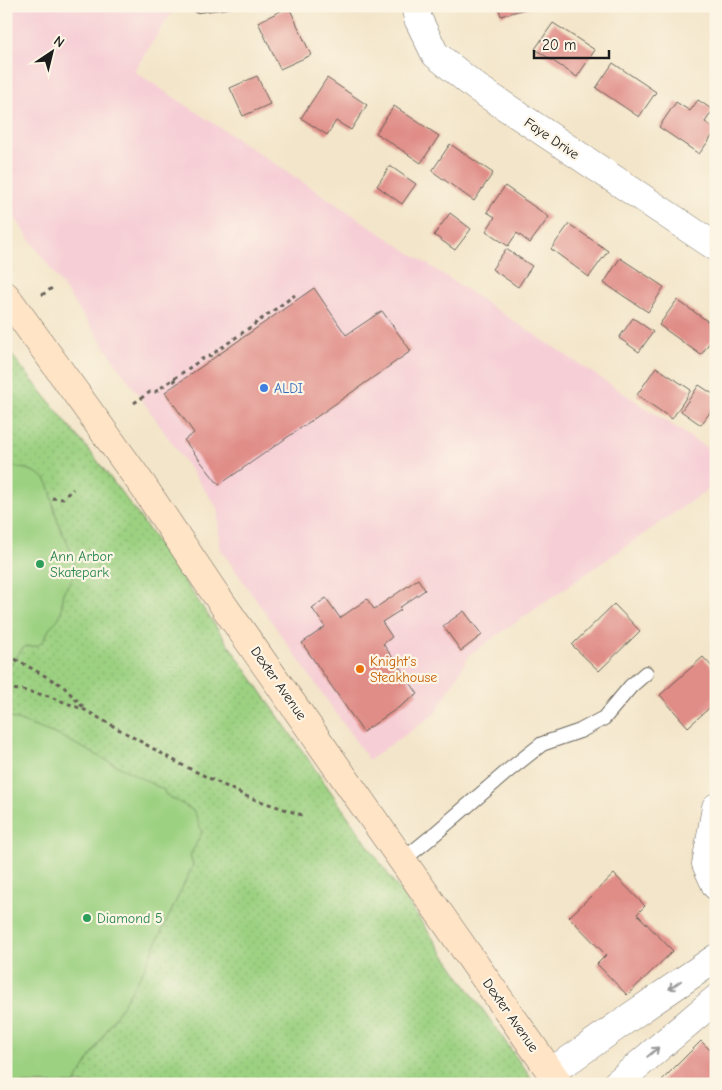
<svg xmlns="http://www.w3.org/2000/svg" width="722" height="1090" font-family="'Comic Neue',sans-serif">
	<style>
		.built { fill: #f6cfd6 }
		.grass { fill: url(#grass-dots); stroke: #5c764f }
		.garden { fill: #9dd182; stroke: #5c764f }
		.building { fill: #e08c87 }
		.lines { fill: none; stroke-linecap: round; stroke-linejoin: round }
		.lane-casing { stroke: #676259; stroke-width: 16 }
		.street-casing { stroke: #676259; stroke-width: 29 }
		.secondary-casing { stroke: #676259; stroke-width: 29 }
		.path { stroke: #676259; stroke-width: 3; stroke-dasharray: 4 4; stroke-linecap: butt }
		.lane { stroke: #fff; stroke-width: 14 }
		.street { stroke: #fff; stroke-width: 28 }
		.secondary { stroke: #ffe4c6; stroke-width: 28 }
		.oneway { stroke: #999 }
		.shop-dot { fill: #3f7fe0; stroke: #fcf5e5; stroke-width: 2 }
		.leisure-dot { fill: #2e9e5b; stroke: #fcf5e5; stroke-width: 2 }
		.food-dot { fill: #e8710a; stroke: #fcf5e5; stroke-width: 2 }
		.labels { text-anchor: middle; stroke-width: 4.5; stroke-linejoin: round; paint-order: stroke }
		.street-label { font-size: 14px; fill: #1c1c1c; stroke: #fcf5e5 }
		.shop-label { font-size: 14px; fill: #366cbe; stroke: #fcf5e5; text-anchor: start }
		.leisure-label { font-size: 14px; fill: #27864d; stroke: #fcf5e5; text-anchor: start }
		.food-label { font-size: 14px; fill: #c56008; stroke: #fcf5e5; text-anchor: start }
	</style>
	<defs>
		<pattern id="grass-dots" width="8" height="8" patternUnits="userSpaceOnUse" patternTransform="scale(1.25)"><rect width="8" height="8" fill="#9dd182"/><path d="M2 2h.1M6 6h.1" fill="none" stroke="#87b370" stroke-width="1.8" stroke-linecap="round"/></pattern>
	</defs>
	<rect width="100%" height="100%" fill="#fcf5e5"/>
	<filter id="ink" filterUnits="userSpaceOnUse"><feTurbulence type="fractalNoise" baseFrequency=".02" numOctaves="2"/><feDisplacementMap in="SourceGraphic" scale="10" xChannelSelector="R" yChannelSelector="G"/><feConvolveMatrix kernelMatrix="1 2 1 2 8 2 1 2 1" color-interpolation-filters="sRGB"/></filter>
	<filter id="wash" filterUnits="userSpaceOnUse"><feTurbulence type="fractalNoise" baseFrequency=".0096" numOctaves="4" result="noise"/><feDisplacementMap in="SourceGraphic" scale="20" xChannelSelector="R" yChannelSelector="G"/><feGaussianBlur stdDeviation="1.12" result="paint"/><feColorMatrix in="noise" values="0 0 0 0 0 0 0 0 0 0 0 0 0 0 0 0 0 1.4 0 .05"/><feComposite in="paint" operator="in"/></filter>
	<g filter="url(#wash)">
		<rect width="100%" height="100%" fill="#f3e5c9"/>
		<!-- built -->
		<path class="built" d="M 6,6 L 176,6 L 134,71 L 716,454 L 716,484 L 470,654 L 435,714 L 369,760 L 219,547 L 218,509 L 6,205 Z"/>
		<!-- grass -->
		<path class="grass" d="M 6,348 L 96,459 L 139,516 L 445,956 L 535,1084 L 6,1084 Z"/>
		<!-- garden -->
		<path class="garden" d="M 10,466 C 22,468 36,470 45,479 C 52,488 51,498 54,508 C 56,515 58,523 61,530 C 67,543 75,554 74,570 C 73,583 67,583 63,593 C 61,599 63,606 61,612 C 60,619 54,622 50,628 C 43,639 43,649 26,646 L 22,649 L 9,667 L 6,666 L 6,467 Z
			M 6,716 L 60,736 L 164,790 L 165,794 L 194,811 L 202,832 L 190,856 L 193,865 L 143,971 L 74,1084 L 6,1084 Z"/>
		<g id="blocks">
			<!-- building -->
			<path class="building" d="M 193,6 L 231,6 L 231,8 L 195,13 Z
				M 498,6 L 531,6 L 531,7 L 501,16 Z
				M 289,7 L 311,55 L 280,69 L 258,22 Z
				M 553,23 L 595,50 L 577,77 L 535,49 Z
				M 613,63 L 656,92 L 639,117 L 596,88 Z
				M 257,76 L 270,104 L 243,116 L 230,88 Z
				M 327,78 L 367,105 L 351,130 L 336,121 L 327,135 L 301,118 Z
				M 698,100 L 713,110 L 705,122 L 716,129 L 716,131 L 699,154 L 659,127 L 676,102 L 690,111 Z
				M 394,106 L 439,136 L 421,163 L 376,133 Z
				M 450,144 L 493,173 L 474,201 L 432,171 Z
				M 390,166 L 416,184 L 402,204 L 377,186 Z
				M 505,186 L 549,217 L 530,243 L 517,233 L 508,246 L 486,231 L 495,217 L 487,212 Z
				M 450,213 L 471,229 L 455,250 L 434,235 Z
				M 569,224 L 608,251 L 589,277 L 551,249 Z
				M 506,249 L 532,266 L 518,287 L 492,269 Z
				M 620,258 L 664,287 L 648,312 L 604,283 Z
				M 314,288 L 346,335 L 382,311 L 411,351 L 219,485 L 184,440 L 194,433 L 165,392 Z
				M 677,300 L 716,327 L 716,333 L 701,355 L 659,325 Z
				M 633,318 L 653,332 L 639,352 L 619,338 Z
				M 656,367 L 691,390 L 672,419 L 637,395 Z
				M 699,385 L 716,396 L 716,404 L 701,425 L 681,411 Z
				M 418,579 L 425,590 L 399,608 L 401,610 L 382,622 L 392,637 L 383,644 L 418,694 L 363,732 L 302,643 L 325,627 L 312,608 L 326,598 L 340,618 L 367,599 L 374,609 Z
				M 614,604 L 640,631 L 599,671 L 572,645 Z
				M 464,611 L 482,635 L 461,651 L 443,626 Z
				M 703,657 L 716,671 L 716,702 L 688,727 L 660,695 Z
				M 614,874 L 645,906 L 637,914 L 673,951 L 627,995 L 597,964 L 606,955 L 569,917 Z
				M 701,1041 L 716,1056 L 716,1084 L 662,1084 L 660,1082 Z"/>
		</g>
	</g>
	<g filter="url(#ink)">
		<use href="#blocks" fill-opacity="0" stroke="#676259" stroke-width="1"/>
		<g class="lines">
			<defs>
				<path id="lane" d="M 403,860 L 430,838 L 509,770 L 542,744 L 580,731 L 604,718 L 631,686 L 646,673"/>
				<path id="street" d="M 415,6 L 418,19 L 435,54 L 476,87 L 716,247
					M 716,807 L 706,864 L 716,886
					M 551,1071 L 572,1058 L 627,1019 L 716,958
					M 616,1084 L 716,999"/>
				<path id="secondary" d="M 6,296 L 143,486 L 212,589 L 559,1084"/>
			</defs>
			<!-- lane casing -->
			<use href="#lane" class="lane-casing"/>
			<!-- street casing -->
			<use href="#street" class="street-casing"/>
			<!-- secondary casing -->
			<use href="#secondary" class="secondary-casing"/>
			<!-- path -->
			<path class="path" d="M 42,295 L 52,288
				M 173,379 L 176,383
				M 134,403 L 150,392 L 155,392 L 202,359 L 210,356 L 295,295
				M 52,498 L 62,499 L 73,489
				M 15,659 L 63,686 L 85,709
				M 6,689 L 22,690 L 48,696 L 85,710 L 182,765 L 248,797 L 302,815"/>
			<!-- lane -->
			<use href="#lane" class="lane"/>
			<!-- street -->
			<use href="#street" class="street"/>
			<!-- secondary -->
			<use href="#secondary" class="secondary"/>
		</g>
		<!-- one-way arrows -->
		<defs><path id="oneway-shaft" d="M-6 0H5M1.5-3L5.5 0L1.5 3" fill="none" stroke-width="1.6" stroke-linecap="round" stroke-linejoin="round" transform="scale(1.25)"/></defs>
		<g class="oneway">
			<use href="#oneway-shaft" transform="translate(675 985) rotate(145)"/>
			<use href="#oneway-shaft" transform="translate(653 1052) rotate(-40)"/>
		</g>
	</g>
	<!-- markers -->
	<circle class="shop-dot" cx="264" cy="388" r="5"/>
	<g class="leisure-dot">
		<circle cx="40" cy="564" r="5"/>
		<circle cx="87" cy="918" r="5"/>
	</g>
	<circle class="food-dot" cx="360" cy="669" r="5"/>
	<g class="labels">
		<!-- street labels -->
		<g class="street-label">
			<text transform="translate(552 138) rotate(34)" y="5">Faye Drive</text>
			<text transform="translate(279 683) rotate(55)" y="5">Dexter Avenue</text>
			<text transform="translate(511 1015) rotate(55)" y="5">Dexter Avenue</text>
		</g>
		<!-- shop labels -->
		<g class="shop-label">
			<text x="274" y="393">ALDI</text>
		</g>
		<!-- leisure labels -->
		<g class="leisure-label">
			<text x="50" y="561">Ann Arbor<tspan x="50" dy="16">Skatepark</tspan></text>
			<text x="97" y="923">Diamond 5</text>
		</g>
		<!-- food labels -->
		<g class="food-label">
			<text x="370" y="666">Knight's<tspan x="370" dy="16">Steakhouse</tspan></text>
		</g>
	</g>
	<!-- margin -->
	<rect width="722" height="1090" fill="none" stroke="#fcf5e5" stroke-width="25"/>
	<!-- north arrow -->
	<g transform="translate(52 52) rotate(35)" stroke="#fcf5e5" stroke-width="4" paint-order="stroke">
	<path d="M0-4L9 19L0 12L-9 19Z" fill="#1c1c1c"/>
	<text y="-8" font-size="14" font-weight="bold" text-anchor="middle" fill="#1c1c1c">N</text>
	</g>
	<!-- scale -->
	<path d="M534 50v8h75v-8" fill="none" stroke="#1c1c1c" stroke-width="2.5"/>
	<text x="542" y="50" font-size="15" fill="#1c1c1c" stroke="#fcf5e5" stroke-width="4" paint-order="stroke">20 m</text>
</svg>
